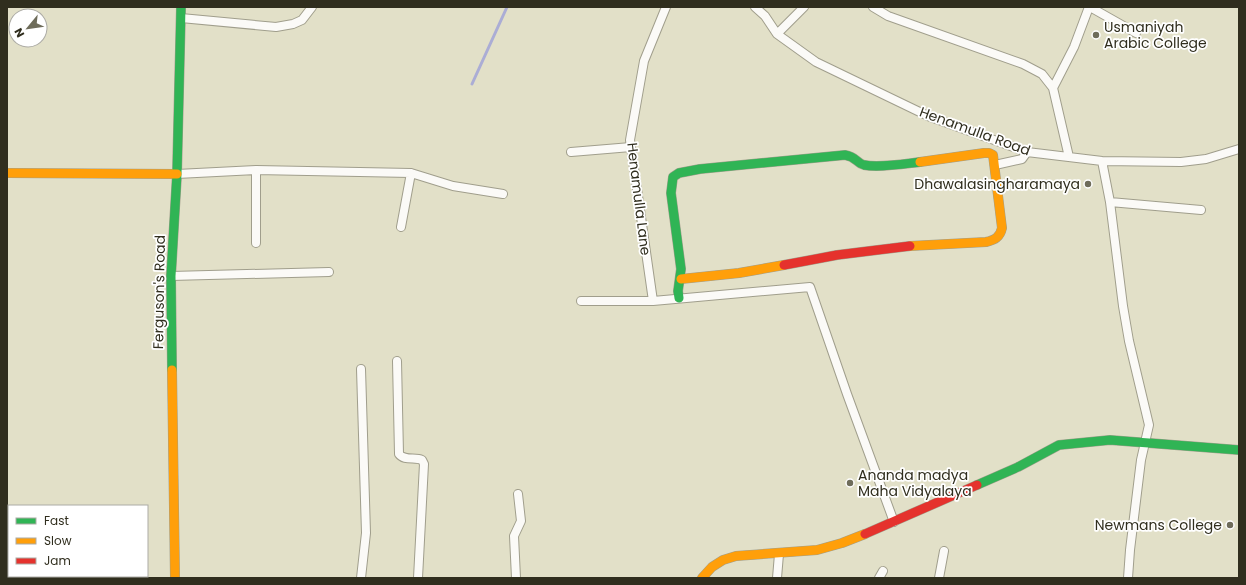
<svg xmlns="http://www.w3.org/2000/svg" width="1246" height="585" font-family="Poppins,sans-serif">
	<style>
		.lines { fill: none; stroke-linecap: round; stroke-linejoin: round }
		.stream { stroke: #abadd5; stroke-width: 3 }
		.street-casing { stroke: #a09e8c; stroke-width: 10 }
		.fast-casing { stroke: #a09e8c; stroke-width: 10 }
		.slow-casing { stroke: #a09e8c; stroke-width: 10 }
		.jam-casing { stroke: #a09e8c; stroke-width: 10 }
		.street { stroke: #fbfaf7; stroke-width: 8 }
		.fast { stroke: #30b455; stroke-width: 9 }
		.slow { stroke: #ff9f0a; stroke-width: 9 }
		.jam { stroke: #e5322d; stroke-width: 9 }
		.poi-dot { fill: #6e6c5a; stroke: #fff; stroke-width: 1.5 }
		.labels { text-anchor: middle; stroke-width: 3.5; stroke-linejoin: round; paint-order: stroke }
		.poi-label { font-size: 14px; fill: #302e1e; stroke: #fff; text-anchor: start }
		.street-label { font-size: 14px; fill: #302e1e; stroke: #fff }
	</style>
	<rect width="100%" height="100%" fill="#e2e0c8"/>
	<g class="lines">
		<!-- stream -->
		<path class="stream" d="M 472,84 L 507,7"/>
		<defs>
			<path id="street" d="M 755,7 L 765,16 L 777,34 L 816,62 L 928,116 L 1027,152 L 1102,161 L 1181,162 L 1206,159 L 1239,149
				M 873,7 L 888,16 L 1023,64 L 1042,74 L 1053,88 L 1069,157
				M 1090,7 L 1136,33
				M 181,18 L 276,27 L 293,24 L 302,20 L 312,7
				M 777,34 L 804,7
				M 1053,88 L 1074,47 L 1089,7
				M 571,152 L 631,147
				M 1102,161 L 1110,202 L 1123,306 L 1129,341 L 1149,425 L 1141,460 L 1130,550 L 1128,578
				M 995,165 L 1022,159 L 1027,152
				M 177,174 L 256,170 L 411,173 L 453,186 L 503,194
				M 1110,202 L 1201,210
				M 401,227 L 411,173
				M 256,243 L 256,170
				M 171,276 L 329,272
				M 581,301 L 653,301 L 810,287 L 847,394 L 894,522
				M 653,301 L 630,140 L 644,61 L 666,7
				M 397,361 L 399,454 C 404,461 415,457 422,460 L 424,464 L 418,578
				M 361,578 L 366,533 L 361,369
				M 516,578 L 514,536 L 521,521 L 518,494
				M 777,578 L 779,554
				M 879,578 L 883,571
				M 939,578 L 944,551"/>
			<path id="fast" d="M 679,298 L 678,291 L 681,269 L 671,193 L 673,177 L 679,173 L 700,169 L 845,155 C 857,157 856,163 864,165 C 880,168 903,164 920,162
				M 172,370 L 171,276 L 177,174 L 181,7
				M 977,485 L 1018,467 L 1059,445 L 1110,440 L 1239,450"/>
			<path id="slow" d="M 7,173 L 177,174
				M 910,246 L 986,242 C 995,240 1000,237 1002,228 L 993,155 L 989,153 L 984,153 L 920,162
				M 681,279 L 739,273 L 784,265
				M 172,370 L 175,578
				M 702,578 L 712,567 L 723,560 L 736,556 L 817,550 L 842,543 L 865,534"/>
			<path id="jam" d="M 784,265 L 837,255 L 910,246
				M 865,534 L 977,485"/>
		</defs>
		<!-- street casing -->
		<use href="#street" class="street-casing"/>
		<!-- fast casing -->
		<use href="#fast" class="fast-casing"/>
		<!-- slow casing -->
		<use href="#slow" class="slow-casing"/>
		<!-- jam casing -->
		<use href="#jam" class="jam-casing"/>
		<!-- street -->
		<use href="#street" class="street"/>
		<!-- fast -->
		<use href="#fast" class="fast"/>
		<!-- slow -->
		<use href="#slow" class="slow"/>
		<!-- jam -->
		<use href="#jam" class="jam"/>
	</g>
	<!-- markers -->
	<g class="poi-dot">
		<circle cx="1096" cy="35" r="4"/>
		<circle cx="1088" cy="184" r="4"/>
		<circle cx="850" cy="483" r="4"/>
		<circle cx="1230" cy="525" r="4"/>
	</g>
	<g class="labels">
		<!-- poi labels -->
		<g class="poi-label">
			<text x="1104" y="32">Usmaniyah<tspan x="1104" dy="16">Arabic College</tspan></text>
			<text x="1080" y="189" text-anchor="end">Dhawalasingharamaya</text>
			<text x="858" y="480">Ananda madya<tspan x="858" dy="16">Maha Vidyalaya</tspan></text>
			<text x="1222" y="530" text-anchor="end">Newmans College</text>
		</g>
		<!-- street labels -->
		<g class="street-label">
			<text transform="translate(975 131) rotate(20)" y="5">Henamulla Road</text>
			<text transform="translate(639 199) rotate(83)" y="5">Henamulla Lane</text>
			<text transform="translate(159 292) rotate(-89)" y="5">Ferguson's Road</text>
		</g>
	</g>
	<!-- border -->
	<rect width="1246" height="585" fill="none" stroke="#302e1e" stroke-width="16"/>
	<!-- legend -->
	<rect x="8" y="505" width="140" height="72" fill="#ffffff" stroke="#acaba5"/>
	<rect x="16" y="518" width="20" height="6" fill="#30b455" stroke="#acaba5"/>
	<text x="44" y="525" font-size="12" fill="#302e1e">Fast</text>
	<rect x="16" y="538" width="20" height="6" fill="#ff9f0a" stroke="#acaba5"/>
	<text x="44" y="545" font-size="12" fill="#302e1e">Slow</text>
	<rect x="16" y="558" width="20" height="6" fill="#e5322d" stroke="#acaba5"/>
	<text x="44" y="565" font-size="12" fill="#302e1e">Jam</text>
	<!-- north arrow -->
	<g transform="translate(28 28) rotate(241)"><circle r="19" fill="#ffffff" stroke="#acaba5"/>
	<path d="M0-3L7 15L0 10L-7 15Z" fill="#6e6c5a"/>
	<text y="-6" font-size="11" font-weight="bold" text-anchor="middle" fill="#302e1e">N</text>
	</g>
</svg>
